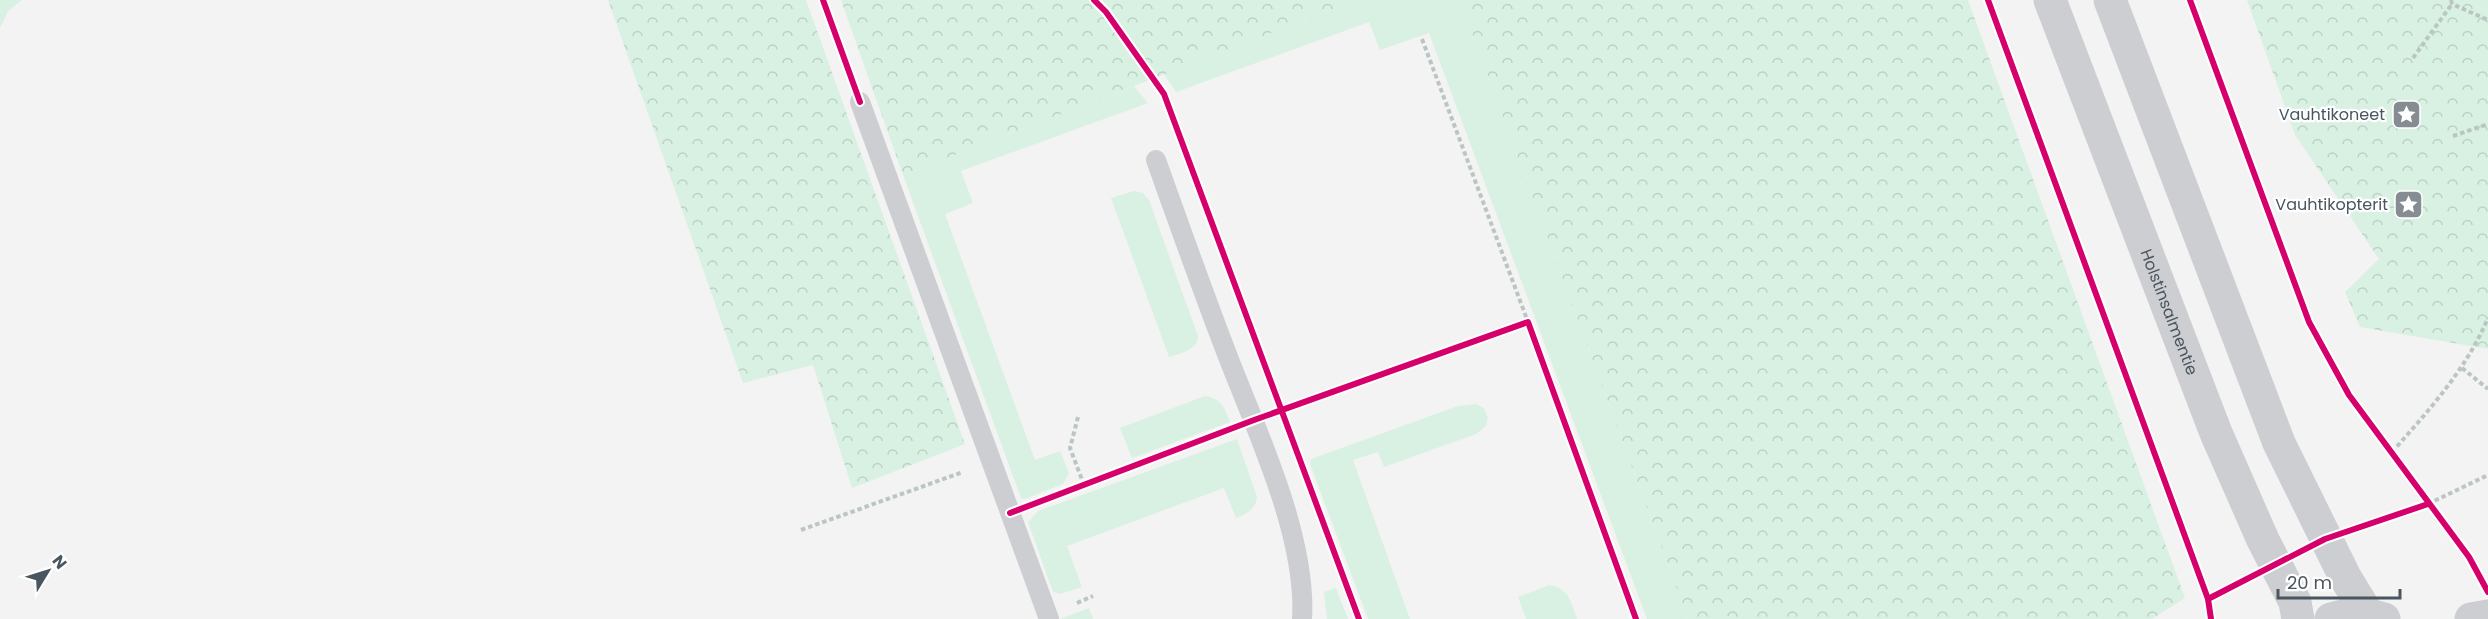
<svg xmlns="http://www.w3.org/2000/svg" width="2488" height="619" font-family="Poppins,sans-serif">
	<style>
		.green { fill: #d9f1e2 }
		.forest { fill: url(#forest-crowns) }
		.lines { fill: none; stroke-linecap: round; stroke-linejoin: round }
		.path { stroke: #bbc6c3; stroke-width: 4; stroke-dasharray: 4.5 3; stroke-linecap: butt }
		.lane { stroke: #ccced1; stroke-width: 20 }
		.street { stroke: #ccced1; stroke-width: 33 }
		.cycleway-casing { stroke: #fff; stroke-width: 10 }
		.cycleway { stroke: #d6006c; stroke-width: 6 }
		.labels { text-anchor: middle; stroke-width: 4.5; stroke-linejoin: round; paint-order: stroke }
		.poi-label { font-size: 16px; fill: #4a565f; stroke: #fff; text-anchor: end }
		.street-label { font-size: 16px; fill: #4a565f; stroke: #fff }
	</style>
	<defs>
		<pattern id="forest-crowns" width="20" height="18" patternUnits="userSpaceOnUse" patternTransform="scale(1.5)"><rect width="20" height="18" fill="#d9f1e2"/><path d="M2 6a3 3 0 1 1 6 0M12 15a3 3 0 1 1 6 0" fill="none" stroke="#bcd1c4"/></pattern>
	</defs>
	<rect width="100%" height="100%" fill="#f3f3f3"/>
	<!-- green -->
	<path class="green" d="M 0,0 L 22,0 L 8,11 L 0,28 Z
		M 1357,0 L 1460,0 L 1688,619 L 1647,619 L 1429,33 L 1380,50 L 1369,22 L 1176,92 L 1164,74 Z
		M 1134,86 L 1148,103 L 961,171 L 973,203 L 945,214 L 1035,460 L 1060,451 L 1069,473 L 1063,484 L 1025,499 L 1021,498 L 903,175 Z
		M 1134,191 L 1143,193 L 1149,200 L 1198,336 C 1197,351 1181,353 1169,357 L 1111,198 Z
		M 1205,396 C 1222,399 1224,407 1230,422 L 1132,458 L 1120,428 Z
		M 1476,404 L 1484,408 L 1488,418 L 1486,426 L 1476,434 L 1384,467 L 1378,452 L 1353,460 L 1410,619 L 1368,619 L 1310,464 L 1311,459 L 1458,406 Z
		M 1237,439 L 1257,497 C 1255,510 1248,513 1236,518 L 1224,488 L 1067,546 L 1082,587 L 1060,594 L 1053,592 L 1028,522 L 1038,511 Z
		M 1549,585 C 1569,588 1571,602 1577,619 L 1526,619 L 1518,597 Z
		M 1336,588 L 1348,619 L 1327,619 L 1324,592 Z
		M 1089,608 L 1093,619 L 1062,619 L 1062,618 Z"/>
	<!-- forest -->
	<path class="forest" d="M 608,0 L 806,0 L 965,444 L 852,488 L 813,365 L 743,383 Z
		M 841,0 L 1357,0 L 903,175 Z
		M 1460,0 L 1968,0 L 2185,598 L 2152,619 L 1688,619 Z
		M 2247,0 L 2488,0 L 2488,349 L 2360,327 L 2345,292 L 2379,259 L 2295,135 Z"/>
	<g class="lines">
		<!-- path -->
		<path class="path" d="M 2451,0 L 2452,4 L 2488,20
			M 1422,39 L 1528,322
			M 2413,58 L 2452,4
			M 2453,136 L 2488,124
			M 2462,368 L 2488,389
			M 1078,417 L 1070,448 L 1084,485
			M 2392,452 C 2429,410 2466,370 2488,318
			M 2428,504 L 2488,475
			M 801,530 L 963,472
			M 1077,603 L 1093,596"/>
		<!-- lane -->
		<path class="lane" d="M 860,102 L 1049,619
			M 1156,160 C 1180,227 1204,295 1230,362 C 1259,436 1307,539 1302,619"/>
		<!-- street -->
		<g class="street">
			<path id="s1" d="M 2050,0 L 2216,433 L 2263,540 L 2295,602 L 2298,619"/>
			<path d="M 2110,0 L 2279,443 L 2345,577 L 2367,613"/>
			<path d="M 2331,619 C 2350,613 2365,613 2384,619"/>
			<path d="M 2471,619 L 2488,616"/>
		</g>
		<defs>
			<path id="cycleway" d="M 823,0 L 860,102
				M 1094,0 L 1106,12 L 1164,94 L 1359,619
				M 1988,0 L 2208,599
				M 2190,0 L 2309,322 L 2349,395 L 2469,557 L 2488,592
				M 1010,513 L 1254,420 L 1528,322 L 1636,619
				M 2211,619 L 2208,599 L 2325,539 L 2428,504"/>
		</defs>
		<!-- cycleway casing -->
		<use href="#cycleway" class="cycleway-casing"/>
		<!-- cycleway -->
		<use href="#cycleway" class="cycleway"/>
	</g>
	<!-- icons -->
	<defs>
		<symbol id="sight-square" viewBox="-11 -11 22 22"><rect x="-9" y="-9" width="18" height="18" rx="4" fill="#858d93" stroke="#fff"/><path d="M0-6L1.8-2.2L6-1.7L2.9 1.2L3.7 5.4L0 3.3L-3.7 5.4L-2.9 1.2L-6-1.7L-1.8-2.2Z" fill="#fff"/></symbol>
	</defs>
	<g fill-rule="evenodd">
		<use href="#sight-square" x="2390" y="98" width="33" height="33"/>
		<use href="#sight-square" x="2392" y="188" width="33" height="33"/>
	</g>
	<g class="labels">
		<!-- poi labels -->
		<g class="poi-label">
			<text x="2385" y="120">Vauhtikoneet</text>
			<text x="2388" y="210">Vauhtikopterit</text>
		</g>
		<!-- street labels -->
		<g class="street-label">
			<text dy="6" stroke="none"><textPath href="#s1" startOffset="334">Holstinsalmentie</textPath></text>
		</g>
	</g>
	<!-- north arrow -->
	<g transform="translate(48 571) rotate(52)" stroke="#ffffff" stroke-width="4.5" paint-order="stroke">
	<path d="M0-4.5L10 22L0 15L-10 22Z" fill="#4a565f"/>
	<text y="-9" font-size="16" font-weight="bold" text-anchor="middle" fill="#4a565f">N</text>
	</g>
	<!-- scale -->
	<path d="M2278 589v9h122v-9" fill="none" stroke="#4a565f" stroke-width="3"/>
	<text x="2287" y="589" font-size="18" fill="#4a565f" stroke="#ffffff" stroke-width="4.5" paint-order="stroke">20 m</text>
</svg>
